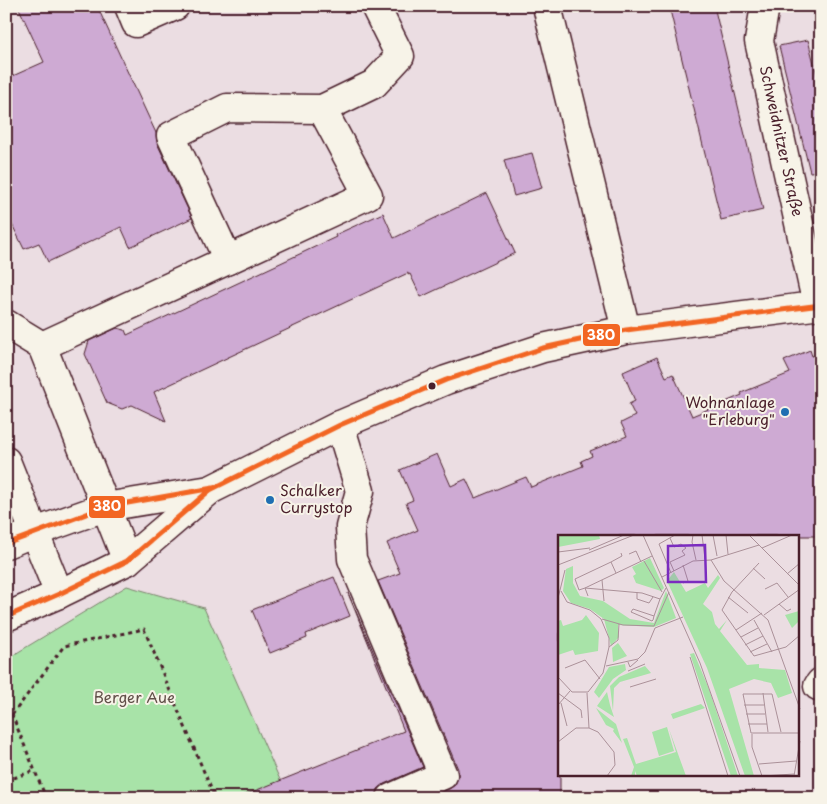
<svg xmlns="http://www.w3.org/2000/svg" width="827" height="804" font-family="'Playpen Sans',sans-serif">
	<style>
		.green { fill: #a8e3a8; stroke: #79816a }
		.building { fill: #ceaad3; stroke: #4a1f2b }
		.lines { fill: none; stroke-linecap: round; stroke-linejoin: round }
		.minor-casing { stroke: #4a1f2b; stroke-width: 31 }
		.path { stroke: #4a1f2b; stroke-width: 3; stroke-dasharray: 4 4; stroke-linecap: butt }
		.minor { stroke: #f7f3e8; stroke-width: 28 }
		.bus-1-casing { stroke: #f7f3e8; stroke-width: 9 }
		.bus-1 { stroke: #f26522; stroke-width: 5 }
		.bus-dot { fill: #4a1f2b; stroke: #f7f3e8; stroke-width: 2 }
		.poi-dot { fill: #1f6fb2; stroke: #f7f3e8; stroke-width: 2 }
		.labels { text-anchor: middle; stroke-width: 4; stroke-linejoin: round; paint-order: stroke }
		.street-label { font-size: 15px; fill: #4a1f2b; stroke: #f7f3e8 }
		.poi-label { font-size: 15px; fill: #4a1f2b; stroke: #f7f3e8; text-anchor: end }
		.park-label { font-size: 15px; fill: #62504a; stroke: #f7f3e8 }
		.inset-road { fill: none; stroke: #ab9199; stroke-width: 1 }
		.view { fill: #7b2cbf; fill-opacity: 0.15; stroke: #7b2cbf; stroke-width: 2.5 }
		.inset-edge { fill: none; stroke: #4a1f2b; stroke-width: 2.5 }
		.line-badge { stroke: #f7f3e8; stroke-width: 2 }
		.badge-label { font-size: 14px; text-anchor: middle; font-weight: bold; fill: #fff }
	</style>
	<rect width="100%" height="100%" fill="#ebdde2"/>
	<filter id="ink" filterUnits="userSpaceOnUse"><feTurbulence type="fractalNoise" baseFrequency=".02" numOctaves="2"/><feDisplacementMap in="SourceGraphic" scale="10" xChannelSelector="R" yChannelSelector="G"/><feConvolveMatrix kernelMatrix="1 2 1 2 8 2 1 2 1" color-interpolation-filters="sRGB"/></filter>
	<g filter="url(#ink)">
		<!-- green -->
		<path class="green" d="M 127,586 L 204,608 L 288,798 L 6,798 L 6,661 L 15,654 Z"/>
		<!-- building -->
		<path class="building" d="M 18,6 L 97,6 L 156,133 L 157,143 L 192,218 L 130,247 L 121,227 L 48,262 L 39,243 L 24,249 L 6,212 L 6,79 L 44,62 Z
			M 669,6 L 714,6 L 763,210 L 721,220 Z
			M 808,40 L 821,91 L 821,171 L 810,172 L 779,46 Z
			M 532,153 L 542,188 L 514,196 L 504,160 Z
			M 487,193 L 515,253 L 421,297 L 410,274 L 408,275 L 408,273 L 154,392 L 166,421 L 132,405 L 122,409 L 107,403 L 85,354 L 89,341 L 117,328 L 125,330 L 127,335 L 336,237 L 335,235 L 383,213 L 394,238 Z
			M 810,350 L 812,356 L 821,353 L 821,536 L 560,536 L 560,798 L 430,798 L 449,789 L 455,785 L 458,777 L 458,769 L 378,581 L 400,573 L 387,543 L 418,530 L 406,503 L 413,500 L 400,470 L 437,454 L 451,486 L 466,479 L 475,498 L 526,477 L 531,487 L 583,466 L 581,461 L 592,456 L 590,451 L 627,436 L 621,423 L 635,416 L 629,404 L 635,401 L 623,372 L 657,357 L 666,377 L 673,374 L 692,416 L 742,395 L 741,393 L 790,373 L 784,361 Z
			M 334,577 L 350,616 L 306,634 L 307,638 L 270,653 L 252,610 Z
			M 348,593 L 423,767 L 384,784 L 378,789 L 376,798 L 242,798 L 242,796 L 404,731 Z"/>
		<g class="lines">
			<defs>
				<g id="minor">
					<path d="M 129,6 L 136,23 L 175,6"/>
					<path d="M 547,6 L 626,330"/>
					<path id="s1" d="M 765,6 L 759,41 L 817,305"/>
					<path d="M 228,260 L 171,136 L 227,108 L 322,109 L 374,84 L 400,56 L 375,6"/>
					<path d="M 6,324 L 42,346"/>
					<path d="M 340,425 L 360,491 L 350,527 L 352,559 L 443,775 L 391,798"/>
					<path d="M 6,461 L 59,594"/>
					<path d="M 6,544 L 35,532 L 105,507 L 210,490"/>
					<path d="M 127,561 L 42,346 L 368,195 L 322,109"/>
					<path d="M 6,617 L 59,594 L 127,561 L 210,490 L 340,425 L 446,380 L 543,348 L 626,330 L 821,305"/>
					<path d="M 818,686 L 821,682"/>
				</g>
			</defs>
			<!-- minor casing -->
			<use href="#minor" class="minor-casing"/>
			<!-- path -->
			<path class="path" d="M 6,708 L 12,715 L 46,798
				M 12,715 L 64,646 L 144,629 L 215,798
				M 6,781 L 35,770"/>
			<!-- minor -->
			<use href="#minor" class="minor"/>
			<defs>
				<path id="bus-1" d="M 6,544 L 105,507 L 213,488
					M 6,617 L 59,594 L 127,561 L 210,490 L 340,425 L 446,380 L 543,348 L 626,330 L 821,305"/>
			</defs>
			<!-- bus-1 casing -->
			<use href="#bus-1" class="bus-1-casing"/>
			<!-- bus-1 -->
			<use href="#bus-1" class="bus-1"/>
		</g>
	</g>
	<!-- markers -->
	<circle class="bus-dot" cx="432" cy="386" r="4.5"/>
	<g class="poi-dot">
		<circle cx="785" cy="412" r="5"/>
		<circle cx="270" cy="500" r="5"/>
	</g>
	<g class="labels">
		<!-- street labels -->
		<g class="street-label">
			<text dy="5" stroke="none"><textPath href="#s1" startOffset="138">Schweidnitzer Straße</textPath></text>
		</g>
		<!-- poi labels -->
		<g class="poi-label">
			<text x="775" y="408">Wohnanlage<tspan x="775" dy="17">"Erleburg"</tspan></text>
			<text x="280" y="496" text-anchor="start">Schalker<tspan x="280" dy="17">Currystop</tspan></text>
		</g>
		<!-- park labels -->
		<g class="park-label">
			<text x="134" y="703">Berger Aue</text>
		</g>
	</g>
	<!-- overview -->
	<g transform="translate(558 535)">
		<rect width="241" height="241" fill="#ebdde2"/>
		<path d="M 0,0 L 41,0 L 42,4 L 0,12 ZM 92,23 L 106,53 L 103,56 L 78,48 L 75,41 L 78,39 L 74,32 ZM 15,31 L 15,48 L 22,61 L 45,66 L 72,84 L 96,88 L 108,56 L 118,83 L 96,92 L 60,90 L 61,102 L 53,111 L 46,84 L 32,74 L 13,68 L 5,56 L 8,34 ZM 116,37 L 128,57 L 147,48 L 150,53 L 160,40 L 162,43 L 145,69 L 154,77 L 157,89 L 161,94 L 169,85 L 162,96 L 189,130 L 201,129 L 201,133 L 227,135 L 234,158 L 220,163 L 213,148 L 196,144 L 171,154 L 196,241 L 187,241 L 149,133 L 109,46 ZM 241,76 L 241,86 L 234,93 L 227,80 ZM 28,80 L 41,98 L 40,116 L 17,120 L 15,115 L 0,120 L 0,86 L 3,85 L 5,91 L 24,85 ZM 60,108 L 69,121 L 55,127 L 54,113 ZM 136,118 L 151,154 L 180,241 L 173,241 L 132,119 ZM 67,129 L 68,135 L 55,144 L 41,163 L 36,157 L 51,132 ZM 87,131 L 93,138 L 62,147 L 56,153 L 55,176 L 52,151 L 61,142 ZM 49,157 L 52,170 L 56,182 L 39,171 ZM 143,169 L 147,173 L 115,184 L 113,179 ZM 38,173 L 58,189 L 64,208 L 55,196 L 56,194 L 48,190 ZM 109,192 L 116,216 L 101,221 L 94,197 ZM 111,194 L 128,241 L 79,241 L 77,236 L 77,241 L 73,241 L 76,232 L 65,204 L 69,203 L 78,229 L 118,217 Z" fill="#a8e3a8"/>
		<path class="inset-road" d="M 85,0 L 142,128 L 182,241M 135,0 L 134,7 L 138,25M 144,0 L 147,24M 155,0 L 159,21M 168,0 L 170,19M 191,0 L 242,51M 112,3 L 116,12 L 123,9 L 128,13 L 124,16 L 127,20 L 112,27 L 116,36M 204,13 L 234,0M 31,15 L 66,0M 0,17 L 32,13M 71,19 L 78,16 L 83,27M 94,21 L 27,53 L 84,58 L 102,64 L 108,53M 153,25 L 166,46 L 210,85 L 242,174M 86,26 L 104,57M 201,28 L 174,57 L 164,75 L 196,121 L 228,112 L 242,100M 0,30 L 76,0M 195,33 L 207,44M 58,38 L 53,27 L 64,21 L 63,18M 113,38 L 101,9 L 117,0M 229,39 L 242,28M 104,42 L 135,26 L 153,25 L 201,10M 44,45 L 46,66M 125,48 L 130,46 L 125,30M 207,54 L 219,48 L 230,62M 79,57 L 79,64 L 91,68 L 95,62M 30,61 L 27,53 L 21,55 L 17,44 L 53,27M 170,62 L 190,78M 0,63 L 7,35M 221,69 L 229,76 L 233,74M 206,80 L 242,54M 96,81 L 75,74 L 73,77 L 94,86 L 95,85 L 96,81 L 102,64M 44,84 L 65,90 L 96,91 L 111,57M 196,85 L 214,117M 178,95 L 204,78M 183,102 L 200,93M 187,110 L 205,101M 51,112 L 60,105 L 61,89M 192,117 L 209,109M 132,122 L 170,241M 70,127 L 72,132 L 80,125M 48,131 L 80,124 L 87,117 L 97,93 L 125,82M 7,133 L 27,125 L 42,144M 70,136 L 87,129M 0,142 L 14,157 L 30,157 L 45,138 L 51,112 L 51,103 L 43,84 L 32,75 L 9,67 L 3,56M 72,152 L 98,144M 0,158 L 23,175 L 24,183M 29,158 L 31,193M 205,158 L 210,197M 3,168 L 9,191M 0,170 L 12,156M 186,170 L 206,170M 188,179 L 207,179M 190,189 L 209,189M 223,197 L 214,159 L 185,159 L 193,198 L 242,198M 194,199 L 194,212 L 204,241M 0,207 L 18,193 L 31,193 L 40,197 L 56,217 L 57,230 L 49,241M 201,229 L 238,226M 205,241 L 236,239M 236,241 L 242,206"/>
		<path class="view" d="M 147,10 L 148,47 L 110,47 L 110,11 Z"/>
		<rect width="241" height="241" class="inset-edge"/>
	</g>
	<g class="line-badge">
		<rect x="582" y="323" width="39" height="24" rx="5" fill="#f26522"/>
		<rect x="88" y="495" width="38" height="24" rx="5" fill="#f26522"/>
	</g>
	<g class="badge-label">
		<text x="601" y="340">380</text>
		<text x="107" y="511">380</text>
	</g>
	<!-- margin -->
	<rect width="827" height="804" fill="none" stroke="#f7f3e8" stroke-width="25"/>
	<rect x="12" y="12" width="802" height="779" fill="none" stroke="#4a1f2b" stroke-width="2" filter="url(#ink)"/>
</svg>
